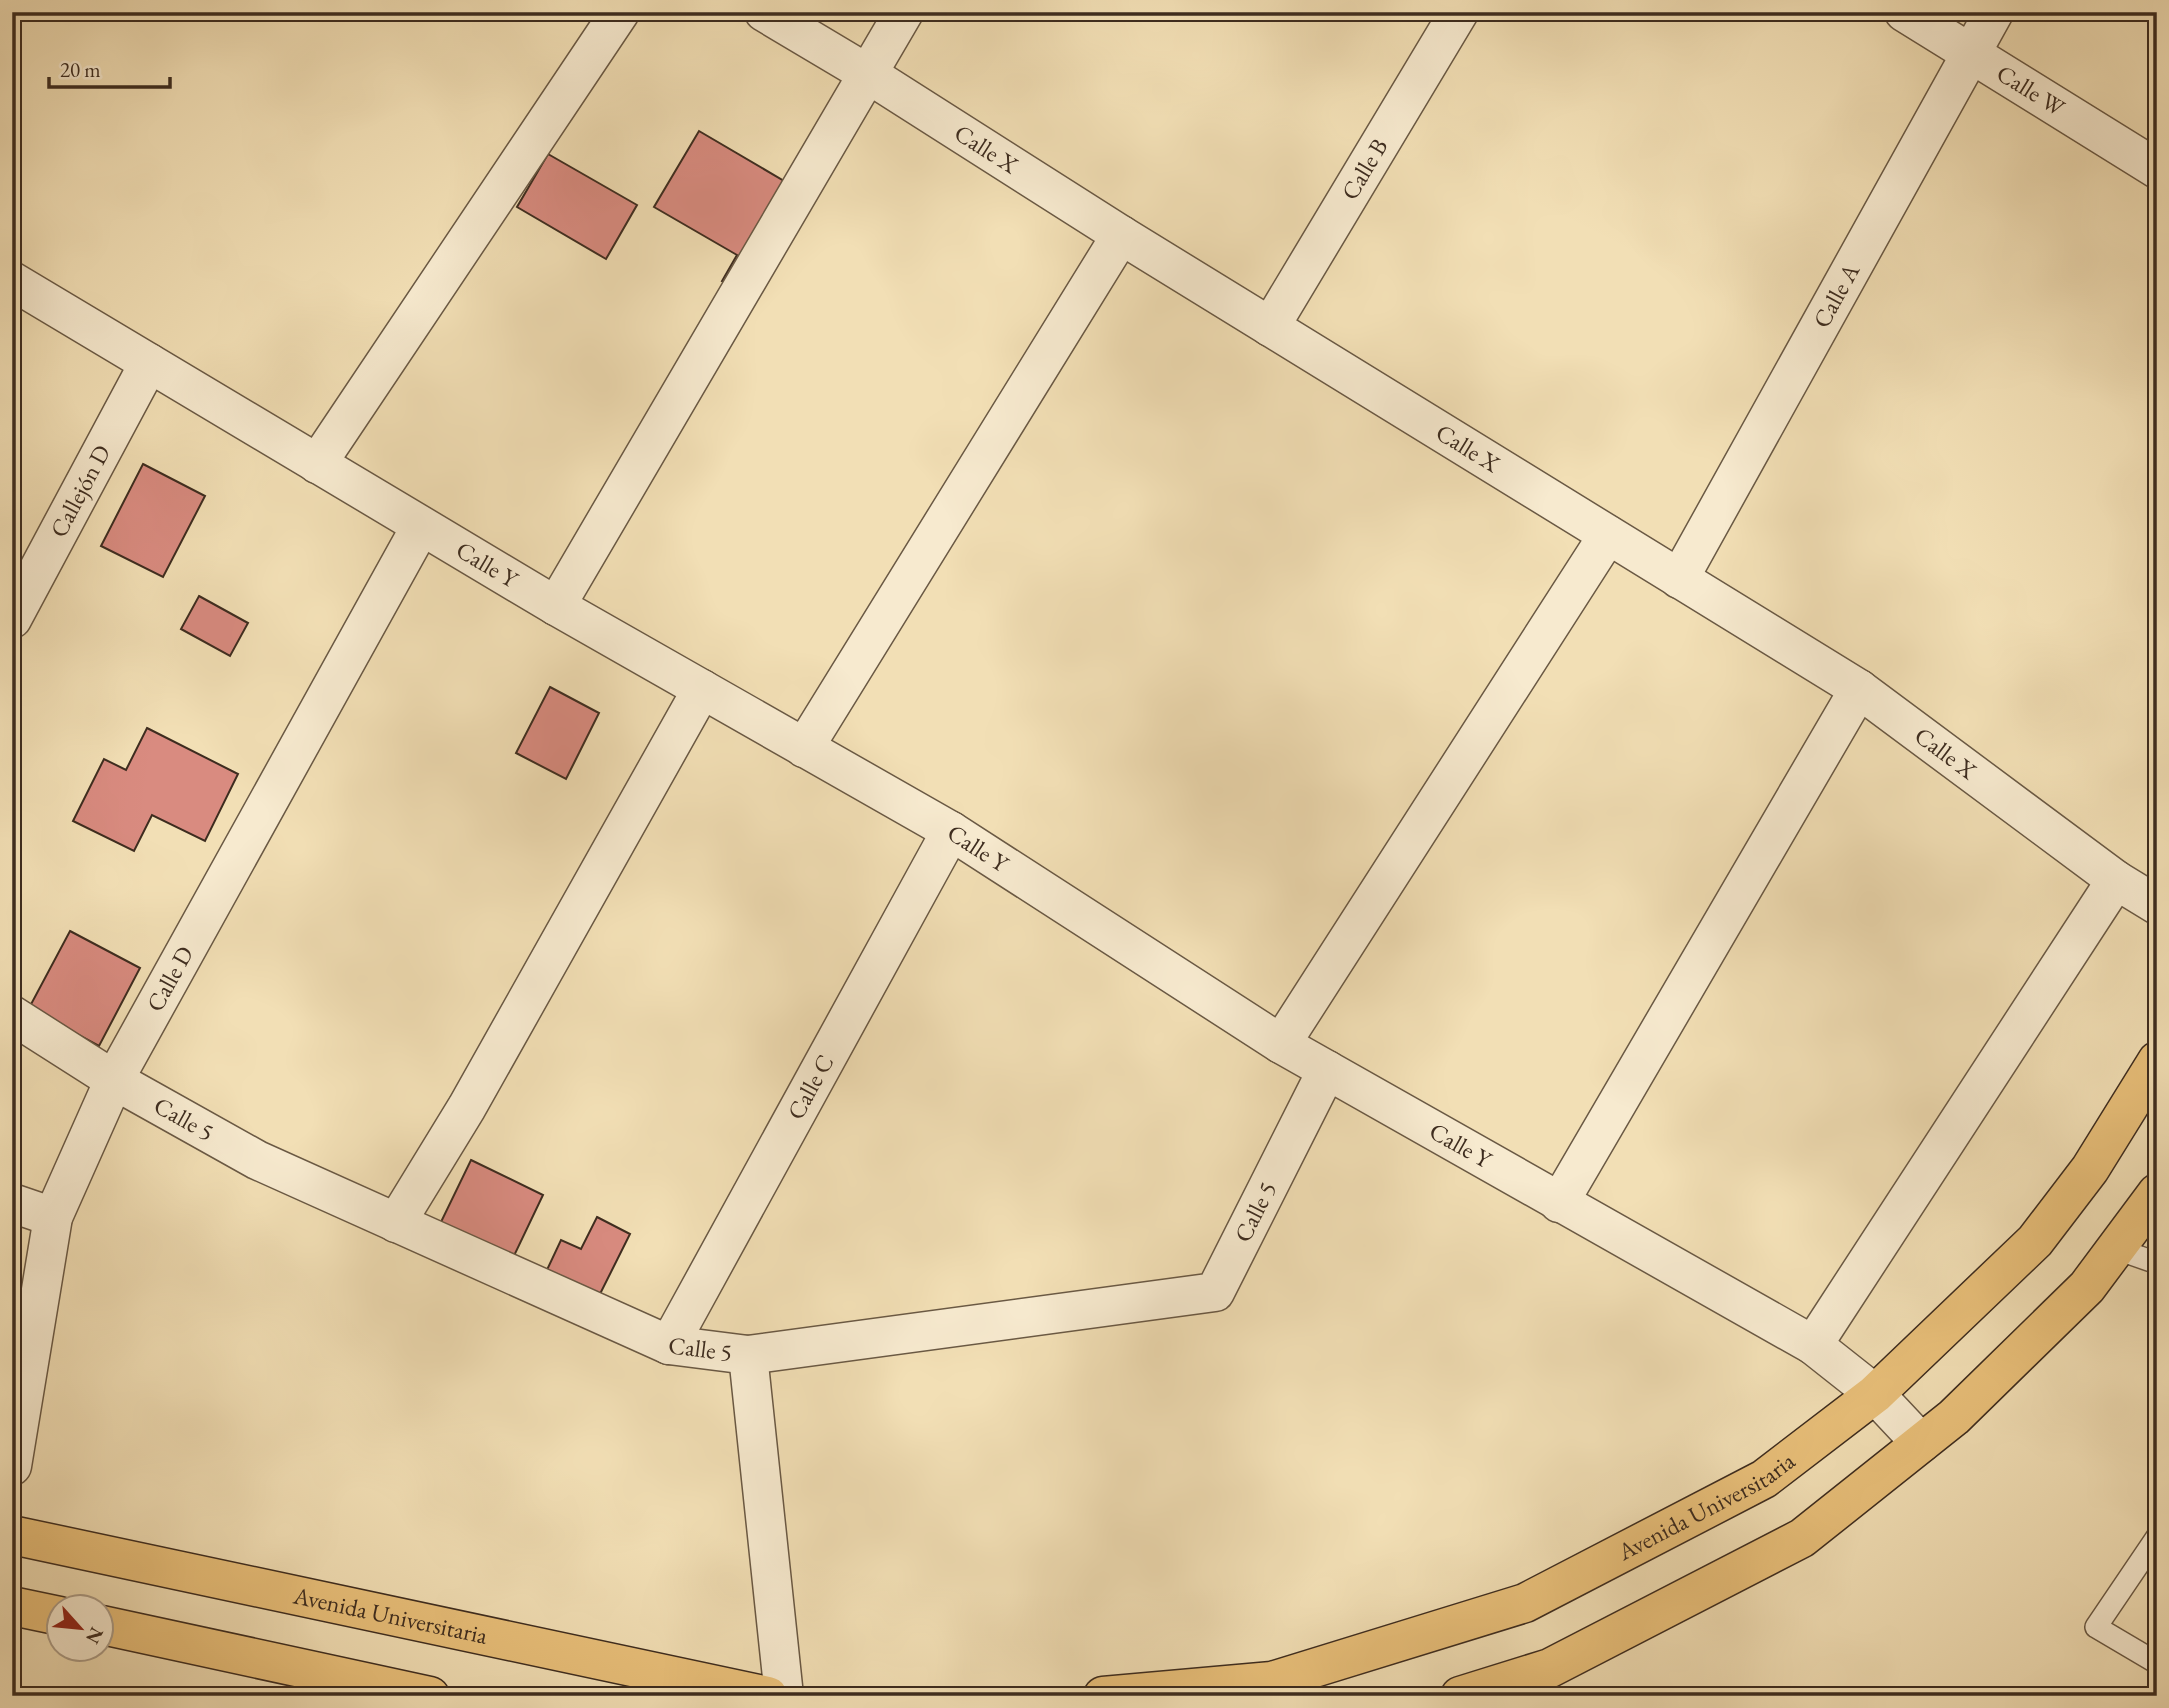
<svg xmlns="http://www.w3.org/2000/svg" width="2169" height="1708" font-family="'EB Garamond',serif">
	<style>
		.building { fill: #d98b80; stroke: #3d2c1f; stroke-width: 2 }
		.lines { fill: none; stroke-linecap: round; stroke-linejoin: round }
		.service-casing { stroke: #6a5944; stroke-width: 24 }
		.minor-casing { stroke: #6a5944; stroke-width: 41 }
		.trunk-casing { stroke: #3d2c1f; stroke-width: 41 }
		.service { stroke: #f7eacf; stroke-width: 21 }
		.minor { stroke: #f7eacf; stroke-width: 38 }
		.trunk { stroke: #e9c07a; stroke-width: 38 }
		.labels { text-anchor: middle; stroke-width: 5; stroke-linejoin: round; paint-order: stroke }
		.street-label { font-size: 24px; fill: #3d2c1f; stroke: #f7eacf }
	</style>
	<rect width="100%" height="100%" fill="#f2dfb5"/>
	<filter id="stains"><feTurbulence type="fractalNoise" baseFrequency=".00286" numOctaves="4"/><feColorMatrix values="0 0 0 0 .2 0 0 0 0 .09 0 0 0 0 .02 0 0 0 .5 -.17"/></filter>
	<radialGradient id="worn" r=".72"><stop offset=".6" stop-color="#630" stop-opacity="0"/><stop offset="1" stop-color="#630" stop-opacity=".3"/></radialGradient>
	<!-- building -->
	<path class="building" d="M 699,131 L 796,188 L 737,289 L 722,281 L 737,255 L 654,207 Z
		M 548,154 L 637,205 L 606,259 L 517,207 Z
		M 143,464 L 205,496 L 163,577 L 101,546 Z
		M 199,596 L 248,623 L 230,656 L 181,629 Z
		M 550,687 L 599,713 L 566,779 L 516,753 Z
		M 147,728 L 238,774 L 205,841 L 152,815 L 134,851 L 73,821 L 104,759 L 126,770 Z
		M 70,931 L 140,968 L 99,1046 L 29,1008 Z
		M 471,1160 L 543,1195 L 512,1260 L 440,1224 Z
		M 597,1217 L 630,1234 L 598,1298 L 546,1272 L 561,1240 L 581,1249 Z"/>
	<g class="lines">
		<defs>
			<path id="service" d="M 2117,1249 L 2157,1263
				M 2157,1537 L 2096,1627 L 2157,1663"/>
			<g id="minor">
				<path id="s1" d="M 764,12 L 868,74 L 1121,235 L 1859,689 L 2116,880 L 2157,905"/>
				<path id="s2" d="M 1904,12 L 2157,169"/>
				<path id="s3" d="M 12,281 L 556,606 L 951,831 L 1281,1044 L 1813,1345 L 1875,1394 L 1921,1443"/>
				<path id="s4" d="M 1270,327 L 1459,12"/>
				<path d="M 317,464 L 620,12"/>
				<path id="s5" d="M 1679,579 L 1994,12"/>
				<path d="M 556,606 L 904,12"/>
				<path id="s6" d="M 12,619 L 149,363"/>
				<path d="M 804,748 L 1121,235"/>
				<path id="s7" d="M 12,1015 L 114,1080 L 257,1160 L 669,1345 L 748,1355 L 1215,1292 L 1327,1070"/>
				<path d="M 1281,1044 L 1608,535"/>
				<path d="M 12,1203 L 53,1217"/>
				<path d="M 1559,1203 L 1859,689"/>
				<path d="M 396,1223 L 467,1107 L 702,689"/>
				<path id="s8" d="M 669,1345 L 951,831"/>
				<path d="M 1813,1345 L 2116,880"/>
				<path d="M 748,1355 L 784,1696"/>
				<path id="s9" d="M 12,1466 L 53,1217 L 114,1080 L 421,526"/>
			</g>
			<g id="trunk">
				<path id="s10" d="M 12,1535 L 768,1696"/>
				<path d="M 12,1606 L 60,1616"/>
				<path d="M 102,1625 L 430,1696"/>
				<path id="s11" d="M 1103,1696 L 1272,1681 L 1525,1603 L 1764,1479 L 1875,1394 L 2035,1241 L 2090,1169 L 2157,1061"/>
				<path d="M 1460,1696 L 1550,1668 L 1802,1538 L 1954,1417 L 2087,1287 L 2157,1193"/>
			</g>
		</defs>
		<!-- service casing -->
		<use href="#service" class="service-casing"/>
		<!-- minor casing -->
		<use href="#minor" class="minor-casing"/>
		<!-- trunk casing -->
		<use href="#trunk" class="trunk-casing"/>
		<!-- service -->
		<use href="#service" class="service"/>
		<!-- minor -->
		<use href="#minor" class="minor"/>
		<!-- trunk -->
		<use href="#trunk" class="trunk"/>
	</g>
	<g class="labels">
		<!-- street labels -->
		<g class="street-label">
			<text dy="8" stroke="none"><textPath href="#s2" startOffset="149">Calle W</textPath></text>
			<text dy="8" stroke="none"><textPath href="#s1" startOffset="261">Calle X</textPath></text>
			<text dy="8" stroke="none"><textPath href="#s4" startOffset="184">Calle B</textPath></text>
			<text dy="8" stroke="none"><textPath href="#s5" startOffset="324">Calle A</textPath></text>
			<text dy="8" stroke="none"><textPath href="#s1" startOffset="828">Calle X</textPath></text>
			<text dy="8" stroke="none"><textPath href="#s6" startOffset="145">Callejón D</textPath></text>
			<text dy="8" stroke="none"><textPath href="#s3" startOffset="553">Calle Y</textPath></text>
			<text dy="8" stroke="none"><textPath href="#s1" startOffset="1395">Calle X</textPath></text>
			<text dy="8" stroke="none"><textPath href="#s3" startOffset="1120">Calle Y</textPath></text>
			<text dy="8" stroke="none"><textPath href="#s9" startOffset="518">Calle D</textPath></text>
			<text dy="8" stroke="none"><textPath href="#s8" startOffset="294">Calle C</textPath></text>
			<text dy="8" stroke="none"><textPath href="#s7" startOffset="201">Calle 5</textPath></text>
			<text dy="8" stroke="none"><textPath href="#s3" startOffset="1687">Calle Y</textPath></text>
			<text dy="8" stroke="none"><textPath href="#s7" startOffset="1377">Calle 5</textPath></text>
			<text dy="8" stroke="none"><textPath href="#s7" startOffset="768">Calle 5</textPath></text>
			<text dy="8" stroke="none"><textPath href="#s11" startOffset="640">Avenida Universitaria</textPath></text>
			<text dy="8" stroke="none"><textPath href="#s10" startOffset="387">Avenida Universitaria</textPath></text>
		</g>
	</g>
	<!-- margin -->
	<rect width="2169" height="1708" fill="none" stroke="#f2dfb5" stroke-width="42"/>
	<rect x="14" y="14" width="2141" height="1680" fill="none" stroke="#3d2c1f" stroke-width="3.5"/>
	<rect x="21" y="21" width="2127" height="1666" fill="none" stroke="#3d2c1f" stroke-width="2"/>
	<!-- north arrow -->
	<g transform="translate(80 1628) rotate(117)"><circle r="33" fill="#f7eacf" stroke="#ad9e89" stroke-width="2"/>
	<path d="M0-5L12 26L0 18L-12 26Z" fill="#8f2418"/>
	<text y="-10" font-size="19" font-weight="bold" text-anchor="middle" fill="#3d2c1f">N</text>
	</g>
	<!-- scale -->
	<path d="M49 77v10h121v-10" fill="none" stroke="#3d2c1f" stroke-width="3.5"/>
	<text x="60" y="77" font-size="21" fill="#3d2c1f" stroke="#f7eacf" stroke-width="5" paint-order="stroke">20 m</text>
	<rect width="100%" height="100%" filter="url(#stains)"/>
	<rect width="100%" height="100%" fill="url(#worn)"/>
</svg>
